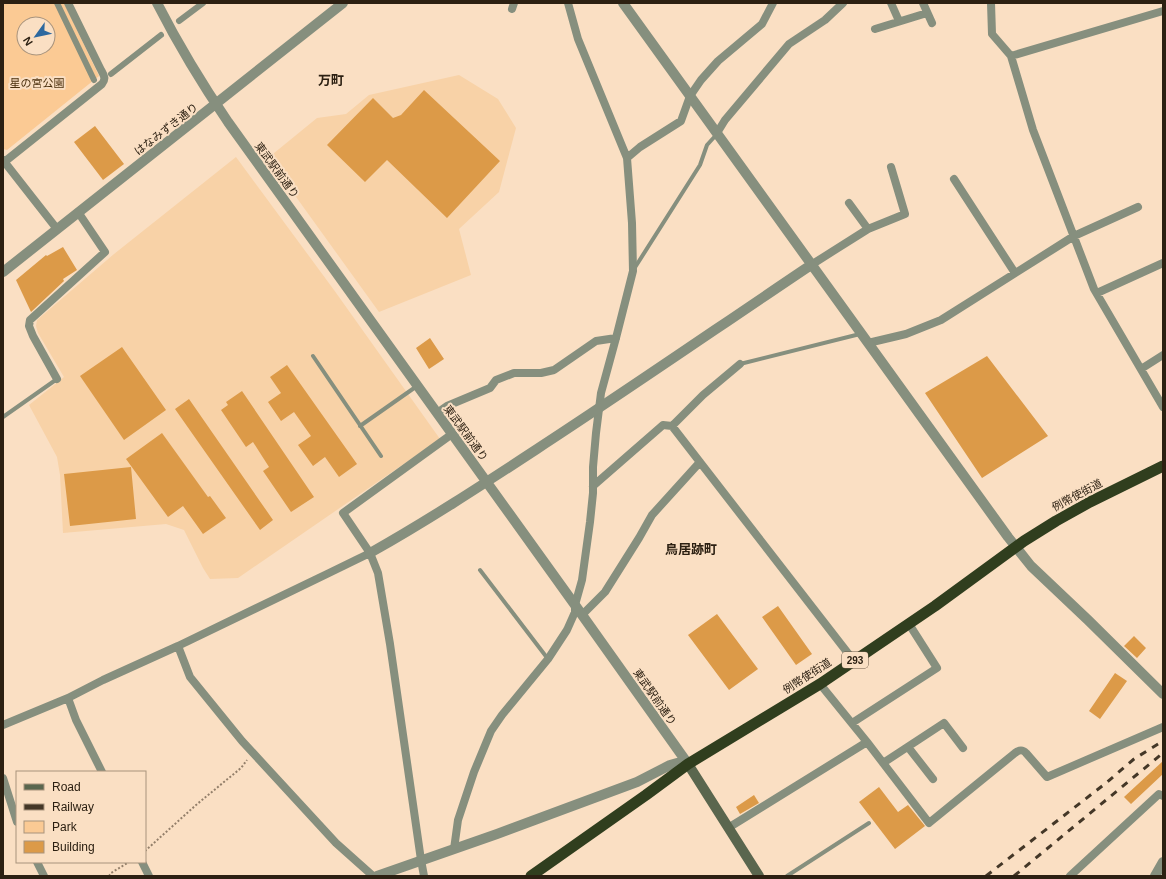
<svg xmlns="http://www.w3.org/2000/svg" width="1166" height="879" font-family="Helvetica,'Noto Sans JP',sans-serif">
	<style>
		.built { fill: #f8d2a7 }
		.green { fill: #fbca94; fill-rule: evenodd }
		.building { fill: #dc9a48 }
		.lines { fill: none; stroke-linecap: round; stroke-linejoin: round }
		.path { stroke: #937f6a; stroke-width: 2; stroke-dasharray: 2 2; stroke-linecap: butt }
		.service { stroke: #868f7e; stroke-width: 4 }
		.pedestrian { stroke: #868f7e; stroke-width: 6 }
		.minor { stroke: #868f7e; stroke-width: 8 }
		.tertiary { stroke: #868f7e; stroke-width: 10 }
		.secondary { stroke: #5a664e; stroke-width: 10 }
		.trunk { stroke: #303e1e; stroke-width: 11 }
		.rail { stroke: #443727; stroke-width: 3; stroke-dasharray: 7 7; stroke-linecap: butt }
		.labels { text-anchor: middle; stroke-width: 4; stroke-linejoin: round; paint-order: stroke }
		.shield { fill: #fadfc3; stroke: #6a5947; stroke-width: 1 }
		.shield-label { font-size: 10px; font-weight: bold; fill: #2c2012 }
		.park-label { font-size: 11px; fill: #4a2f0c; stroke: #fadfc3 }
		.street-label { font-size: 11px; fill: #2c2012; stroke: #fadfc3 }
		.quarter-label { font-size: 13px; font-weight: bold; fill: #2c2012; stroke: #fadfc3 }
	</style>
	<rect width="100%" height="100%" fill="#fadfc3"/>
	<!-- built -->
	<path class="built" d="M 459,75 L 498,99 L 516,128 L 499,192 L 459,229 L 471,275 L 379,312 L 268,158 L 317,118 L 346,114 L 369,95 Z
		M 236,157 L 334,290 L 440,439 L 238,578 L 210,579 L 203,568 L 184,530 L 166,524 L 63,533 L 60,475 L 57,457 L 29,405 L 64,377 L 38,333 L 36,326 L 37,320 L 114,254 Z"/>
	<!-- green -->
	<path class="green" d="M 3,3 L 64,3 L 99,76 L 7,150 L 3,149 ZM 24,24 L 48,24 L 48,48 L 24,48 Z"/>
	<!-- building -->
	<path class="building" d="M 424,90 L 500,161 L 447,218 L 387,160 L 365,182 L 327,145 L 373,98 L 393,118 L 401,115 Z
		M 95,126 L 124,164 L 103,180 L 74,142 Z
		M 63,247 L 77,270 L 63,279 L 64,281 L 31,312 L 16,280 L 46,255 L 47,256 Z
		M 430,338 L 444,359 L 429,369 L 416,348 Z
		M 122,347 L 166,410 L 124,440 L 80,376 Z
		M 987,356 L 1048,436 L 982,478 L 925,393 Z
		M 287,365 L 357,464 L 339,477 L 325,457 L 313,466 L 298,445 L 311,436 L 294,412 L 281,421 L 268,402 L 281,393 L 270,377 Z
		M 242,391 L 314,497 L 291,512 L 263,471 L 269,467 L 253,442 L 246,447 L 221,410 L 228,405 L 226,402 Z
		M 189,399 L 273,520 L 260,530 L 175,409 Z
		M 162,433 L 208,497 L 210,496 L 226,518 L 203,534 L 183,506 L 168,517 L 126,459 Z
		M 131,467 L 136,519 L 70,526 L 64,474 Z
		M 778,606 L 812,654 L 796,665 L 762,617 Z
		M 717,614 L 758,669 L 729,690 L 688,635 Z
		M 1134,636 L 1146,648 L 1137,658 L 1124,646 Z
		M 1115,673 L 1127,681 L 1100,719 L 1089,711 Z
		M 1163,761 L 1163,774 L 1131,804 L 1124,797 Z
		M 879,787 L 898,812 L 908,805 L 925,826 L 895,849 L 859,802 Z
		M 754,795 L 759,803 L 740,814 L 736,807 Z"/>
	<g class="lines">
		<!-- path -->
		<path class="path" d="M 145,851 L 196,805 L 241,768 L 247,760
			M 109,876 L 111,873 L 129,862"/>
		<!-- service -->
		<path class="service" d="M 634,269 L 700,165 L 707,145 L 717,134
			M 313,356 L 381,456
			M 740,364 L 860,334
			M 3,417 L 57,379
			M 360,426 L 417,386
			M 480,570 L 548,659
			M 787,876 L 869,823"/>
		<!-- pedestrian -->
		<path class="pedestrian" d="M 57,3 L 94,80
			M 179,21 L 203,3
			M 111,74 L 161,35"/>
		<!-- minor -->
		<path class="minor" d="M 568,3 L 578,39 L 627,158
			M 891,3 L 899,21
			M 923,3 L 932,23
			M 991,3 L 992,34 L 1011,56 L 1033,130 L 1094,289 L 1163,407
			M 512,9 L 514,3
			M 875,29 L 927,13
			M 1011,56 L 1163,11
			M 717,133 L 725,120 L 789,44 L 825,20 L 843,3
			M 3,160 L 57,229
			M 3,163 L 102,84 C 107,78 103,74 100,68 L 68,3
			M 954,179 L 1015,273
			M 849,203 L 868,229
			M 811,265 L 868,229 L 905,214 L 891,167
			M 1097,293 L 1163,263
			M 868,343 L 906,334 L 941,320 L 1074,236 L 1138,207
			M 1141,369 L 1163,355
			M 57,379 L 33,336 L 29,326 L 30,320 L 105,252 L 78,212
			M 437,413 L 447,406 L 490,388 L 496,380 L 514,373 L 541,373 L 554,370 L 596,341 L 616,338
			M 672,426 L 854,661
			M 593,486 L 663,425 L 672,426 L 703,395 L 740,364
			M 582,615 L 605,592 L 639,538 L 652,515 L 700,462
			M 178,646 L 190,677 L 242,741 L 336,843 L 373,876
			M 820,684 L 867,742 L 929,823 L 1015,753 C 1019,750 1022,749 1026,753 L 1047,777 L 1163,727
			M 68,698 L 76,720 L 102,772
			M 852,723 L 937,668 L 909,624
			M 3,725 L 68,698 L 103,680 L 178,646 L 329,573 L 370,553
			M 908,747 L 933,779
			M 883,763 L 944,723 L 963,748
			M 3,778 L 17,822
			M 728,828 L 867,742
			M 454,849 L 458,820 L 474,772 L 491,731 L 502,715 L 548,659 L 567,630 L 575,612 L 575,605 L 582,580 L 590,522 L 593,493 L 593,467 L 596,433 L 601,393 L 616,338 L 633,271 L 632,223 L 627,158 L 640,147 L 681,121 L 690,96 L 701,80 L 718,61 L 762,24 L 773,3
			M 37,862 L 44,876
			M 142,862 L 149,876
			M 424,876 L 421,860 L 390,644 L 378,573 L 370,553 L 343,513 L 452,434
			M 1070,876 L 1159,794 L 1163,796"/>
		<!-- tertiary -->
		<path class="tertiary" d="M 157,3 C 178,44 202,84 228,122 L 575,605 L 688,764
			M 623,3 L 1008,537 L 1031,566 L 1088,620 L 1163,694
			M 3,272 L 343,3
			M 370,553 C 427,521 482,485 537,449 C 629,389 720,326 811,265
			M 377,876 L 497,834 L 637,782 L 670,765 L 677,763 L 688,764
			M 1155,876 L 1163,862"/>
		<!-- secondary -->
		<path class="secondary" d="M 688,764 L 759,876"/>
		<!-- trunk -->
		<path class="trunk" d="M 531,876 L 646,795 L 688,764 L 820,684 L 935,606 L 1024,541 L 1056,521 L 1090,502 L 1163,466"/>
		<!-- rail -->
		<path class="rail" d="M 986,876 L 1106,783 L 1134,759 L 1163,741
			M 1014,876 L 1163,753"/>
	</g>
	<g class="labels">
		<!-- shield labels -->
		<rect class="shield" x="842" y="652" width="26" height="16" rx="3"/>
		<g class="shield-label">
			<text x="855" y="664">293</text>
		</g>
		<!-- park labels -->
		<g class="park-label">
			<text x="37" y="87">星の宮公園</text>
		</g>
		<!-- street labels -->
		<g class="street-label">
			<text transform="translate(166 129) rotate(-38)" y="4">はなみずき通り</text>
			<text transform="translate(277 170) rotate(54)" y="4">東武駅前通り</text>
			<text transform="translate(466 433) rotate(54)" y="4">東武駅前通り</text>
			<text transform="translate(1077 495) rotate(-28)" y="4">例幣使街道</text>
			<text transform="translate(807 676) rotate(-33)" y="4">例幣使街道</text>
			<text transform="translate(655 697) rotate(55)" y="4">東武駅前通り</text>
		</g>
		<!-- quarter labels -->
		<g class="quarter-label">
			<text x="331" y="85">万町</text>
			<text x="691" y="554">鳥居跡町</text>
		</g>
	</g>
	<!-- border -->
	<rect width="1166" height="879" fill="none" stroke="#2c2012" stroke-width="8"/>
	<!-- legend -->
	<rect x="16" y="771" width="130" height="92" fill="#fadfc3" stroke="#a8937c"/>
	<rect x="24" y="784" width="20" height="6" fill="#5a664e" stroke="#a8937c"/>
	<text x="52" y="791" font-size="12" fill="#2c2012">Road</text>
	<rect x="24" y="804" width="20" height="6" fill="#443727" stroke="#a8937c"/>
	<text x="52" y="811" font-size="12" fill="#2c2012">Railway</text>
	<rect x="24" y="821" width="20" height="12" fill="#fbca94" stroke="#a8937c"/>
	<text x="52" y="831" font-size="12" fill="#2c2012">Park</text>
	<rect x="24" y="841" width="20" height="12" fill="#dc9a48" stroke="#a8937c"/>
	<text x="52" y="851" font-size="12" fill="#2c2012">Building</text>
	<!-- north arrow -->
	<g transform="translate(36 36) rotate(237)"><circle r="19" fill="#fadfc3" stroke="#a8937c"/>
	<path d="M0-3L7 15L0 10L-7 15Z" fill="#2c689f"/>
	<text y="-6" font-size="11" font-weight="bold" text-anchor="middle" fill="#2c2012">N</text>
	</g>
</svg>
